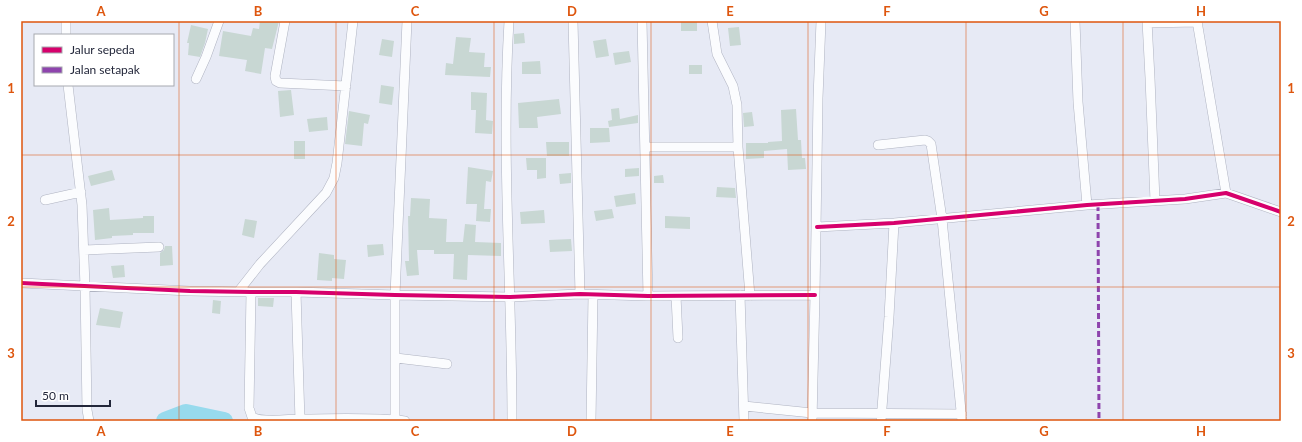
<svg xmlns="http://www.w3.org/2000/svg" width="1302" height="442" font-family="Lato,sans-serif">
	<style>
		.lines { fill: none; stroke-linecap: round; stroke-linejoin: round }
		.river { stroke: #97daed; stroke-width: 18 }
		.building { fill: #c8d7d3 }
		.street-casing { stroke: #afb3c1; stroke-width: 10 }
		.street { stroke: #fbfcfe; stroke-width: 9 }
		.quiet { stroke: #8e44ad; stroke-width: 3; stroke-dasharray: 6 3; stroke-linecap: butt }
		.cycleway-casing { stroke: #fff; stroke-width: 6 }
		.cycleway { stroke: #d6006c; stroke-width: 4 }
		.grid { fill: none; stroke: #de560e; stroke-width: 1; stroke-opacity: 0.55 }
		.neatline { fill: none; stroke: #de560e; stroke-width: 1.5 }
		.grid-label { font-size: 13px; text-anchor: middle; font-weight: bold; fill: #de560e }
	</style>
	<rect width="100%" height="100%" fill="#e7eaf5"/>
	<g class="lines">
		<!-- river -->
		<path class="river" d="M 165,421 L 186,413 L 224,421"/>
	</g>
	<!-- building -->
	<path class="building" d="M 260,21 L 279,21 L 272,49 L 265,48 L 261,74 L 245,71 L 247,60 L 219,56 L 223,31 L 251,36 L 253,28 L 259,29 Z
		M 681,21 L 697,21 L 697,31 L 681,31 Z
		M 191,25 L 208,29 L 205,43 L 200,57 L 188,55 L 189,43 L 187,43 Z
		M 739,27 L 741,45 L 730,46 L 728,28 Z
		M 524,33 L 525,43 L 514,44 L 514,34 Z
		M 456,37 L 471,38 L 469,52 L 485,53 L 484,67 L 491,67 L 490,77 L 445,75 L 446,63 L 453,64 Z
		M 382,39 L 394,41 L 392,57 L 379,55 Z
		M 606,39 L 609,56 L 596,58 L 593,41 Z
		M 629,51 L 631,62 L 615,65 L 613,53 Z
		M 540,61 L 541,74 L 522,74 L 522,62 Z
		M 689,65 L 702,65 L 702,74 L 689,74 Z
		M 381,85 L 394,87 L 392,105 L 379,103 Z
		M 291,90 L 294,115 L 280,117 L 278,91 Z
		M 471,92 L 487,93 L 486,120 L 493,121 L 492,134 L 475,133 L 476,110 L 471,110 Z
		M 559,99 L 561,114 L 537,117 L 538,128 L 519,128 L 518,103 Z
		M 619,108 L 620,119 L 638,115 L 638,123 L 609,127 L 608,121 L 612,120 L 611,109 Z
		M 796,109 L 798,140 L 801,140 L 802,158 L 805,158 L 806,169 L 788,170 L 787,149 L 764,151 L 764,158 L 746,159 L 746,143 L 768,143 L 768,142 L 782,141 L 781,110 Z
		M 349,111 L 370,115 L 368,124 L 364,123 L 362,146 L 345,144 Z
		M 752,112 L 754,126 L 744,127 L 743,113 Z
		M 327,117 L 328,130 L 309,132 L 307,119 Z
		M 590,128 L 609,128 L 610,142 L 590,143 Z
		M 294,141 L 305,141 L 305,159 L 294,159 Z
		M 546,142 L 569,142 L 569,156 L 547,156 Z
		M 526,158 L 546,158 L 546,178 L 537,179 L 537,170 L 527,170 Z
		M 468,167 L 493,171 L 491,182 L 486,181 L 484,209 L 491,209 L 490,222 L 476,221 L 477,204 L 466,204 Z
		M 639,168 L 639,176 L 625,177 L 625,169 Z
		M 112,170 L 115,180 L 91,186 L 88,176 Z
		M 571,173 L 571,183 L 560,184 L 559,174 Z
		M 663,175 L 664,183 L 654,183 L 654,176 Z
		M 717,187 L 735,188 L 736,198 L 716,197 Z
		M 635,193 L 636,204 L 616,207 L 614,196 Z
		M 411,198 L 430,199 L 429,218 L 447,219 L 446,242 L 463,242 L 465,224 L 476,225 L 475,242 L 501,243 L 501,256 L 468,255 L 467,280 L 453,279 L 454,254 L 434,254 L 434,250 L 417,250 L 419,275 L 407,276 L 405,261 L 409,261 L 408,216 L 410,216 Z
		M 109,208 L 110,220 L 143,218 L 143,216 L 154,216 L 154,233 L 133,233 L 133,235 L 112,236 L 112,238 L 95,240 L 93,210 Z
		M 612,209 L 614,218 L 596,221 L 594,211 Z
		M 544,210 L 545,223 L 521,224 L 520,212 Z
		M 665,216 L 690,217 L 690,229 L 665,228 Z
		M 245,219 L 257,221 L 254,238 L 242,235 Z
		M 571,239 L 572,251 L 550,252 L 549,240 Z
		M 383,244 L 384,255 L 368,257 L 367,245 Z
		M 165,246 L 172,246 L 173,265 L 160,266 L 160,253 L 164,250 Z
		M 319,253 L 334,255 L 334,259 L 346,260 L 344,279 L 332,278 L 332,281 L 317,280 Z
		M 124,265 L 125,277 L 113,278 L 111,266 Z
		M 258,298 L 274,298 L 273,307 L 258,306 Z
		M 213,300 L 221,301 L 220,314 L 212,313 Z
		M 100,308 L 123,312 L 120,328 L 96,325 Z"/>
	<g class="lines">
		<defs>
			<path id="street" d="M 66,21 L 66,35
				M 285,21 L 275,76 L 276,81 L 280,83 L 346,86
				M 509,21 C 501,154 512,288 512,421
				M 573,21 L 580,294
				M 642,21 L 648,296
				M 712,21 L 717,54 L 733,86 L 737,105 L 738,147 L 750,296
				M 1075,21 L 1078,102 L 1087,205
				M 1147,21 L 1150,78 L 1155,201
				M 1197,21 L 1226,193
				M 1147,23 L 1197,22
				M 196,79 L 206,57 L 219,21
				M 68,85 L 82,205 L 85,287 L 87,410 L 89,421
				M 878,145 L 925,140 L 928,141 L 931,144 L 942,219 L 962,421
				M 645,147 L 738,147
				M 45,200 L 81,192
				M 817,227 L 894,223 L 1087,205 L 1185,199 L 1226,193 L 1281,212
				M 84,250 L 159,247
				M 21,283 L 190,291 L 251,292 L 296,292 L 395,295 L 510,297 L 580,294 L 648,296 L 815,295
				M 238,292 L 260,264 L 326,193 L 334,178 L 337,163 L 353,21
				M 251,292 L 249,408 L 252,417 C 262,423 288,419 300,419 C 334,419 371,417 405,421
				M 296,292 L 300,421
				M 740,295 L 744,421
				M 676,296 L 678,338
				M 396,358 L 447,364
				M 744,406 L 812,413 L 962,414
				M 395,421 L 395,295 L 407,21
				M 591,421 L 593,295
				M 812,421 L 815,295 L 818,98 L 821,21
				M 881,421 L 889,317 L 894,223"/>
		</defs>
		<!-- street casing -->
		<use href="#street" class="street-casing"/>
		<!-- street -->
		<use href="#street" class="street"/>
		<!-- quiet -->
		<path class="quiet" d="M 1098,205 L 1099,421"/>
		<defs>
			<path id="cycleway" d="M 817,227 L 894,223 L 1087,205 L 1185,199 L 1226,193 L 1281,212
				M 21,283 L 190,291 L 251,292 L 296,292 L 395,295 L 510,297 L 580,294 L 648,296 L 815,295"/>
		</defs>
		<!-- cycleway casing -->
		<use href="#cycleway" class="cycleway-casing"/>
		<!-- cycleway -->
		<use href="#cycleway" class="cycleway"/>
	</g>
	<!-- grid -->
	<path class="grid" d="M 179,21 L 179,421M 336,21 L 336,421M 494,21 L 494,421M 651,21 L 651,421M 808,21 L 808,421M 966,21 L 966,421M 1123,21 L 1123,421M 21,155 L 1281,155M 21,287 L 1281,287"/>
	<!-- border -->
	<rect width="1302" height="442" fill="none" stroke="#ffffff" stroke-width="44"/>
	<!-- legend -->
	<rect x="34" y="34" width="140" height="52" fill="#ffffff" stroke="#a7a9b0"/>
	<rect x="42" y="47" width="20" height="6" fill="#d6006c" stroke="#a7a9b0"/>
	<text x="70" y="54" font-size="12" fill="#23273a">Jalur sepeda</text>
	<rect x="42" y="67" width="20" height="6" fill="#8e44ad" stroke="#a7a9b0"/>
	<text x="70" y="74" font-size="12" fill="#23273a">Jalan setapak</text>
	<!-- scale -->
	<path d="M36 400v6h74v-6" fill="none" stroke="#23273a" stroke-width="2"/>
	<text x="42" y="400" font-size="12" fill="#23273a" stroke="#ffffff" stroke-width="3" paint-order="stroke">50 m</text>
	<rect x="22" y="22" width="1258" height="398" class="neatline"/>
	<g class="grid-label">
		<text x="101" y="16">A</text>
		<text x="258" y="16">B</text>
		<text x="415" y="16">C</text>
		<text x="572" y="16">D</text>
		<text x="730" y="16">E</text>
		<text x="887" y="16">F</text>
		<text x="1044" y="16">G</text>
		<text x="1201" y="16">H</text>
		<text x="11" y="93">1</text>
		<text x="1291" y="93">1</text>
		<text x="11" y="226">2</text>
		<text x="1291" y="226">2</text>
		<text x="11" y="358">3</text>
		<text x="1291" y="358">3</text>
		<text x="101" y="436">A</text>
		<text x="258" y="436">B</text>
		<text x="415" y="436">C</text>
		<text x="572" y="436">D</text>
		<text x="730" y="436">E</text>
		<text x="887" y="436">F</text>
		<text x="1044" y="436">G</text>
		<text x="1201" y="436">H</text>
	</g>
</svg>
